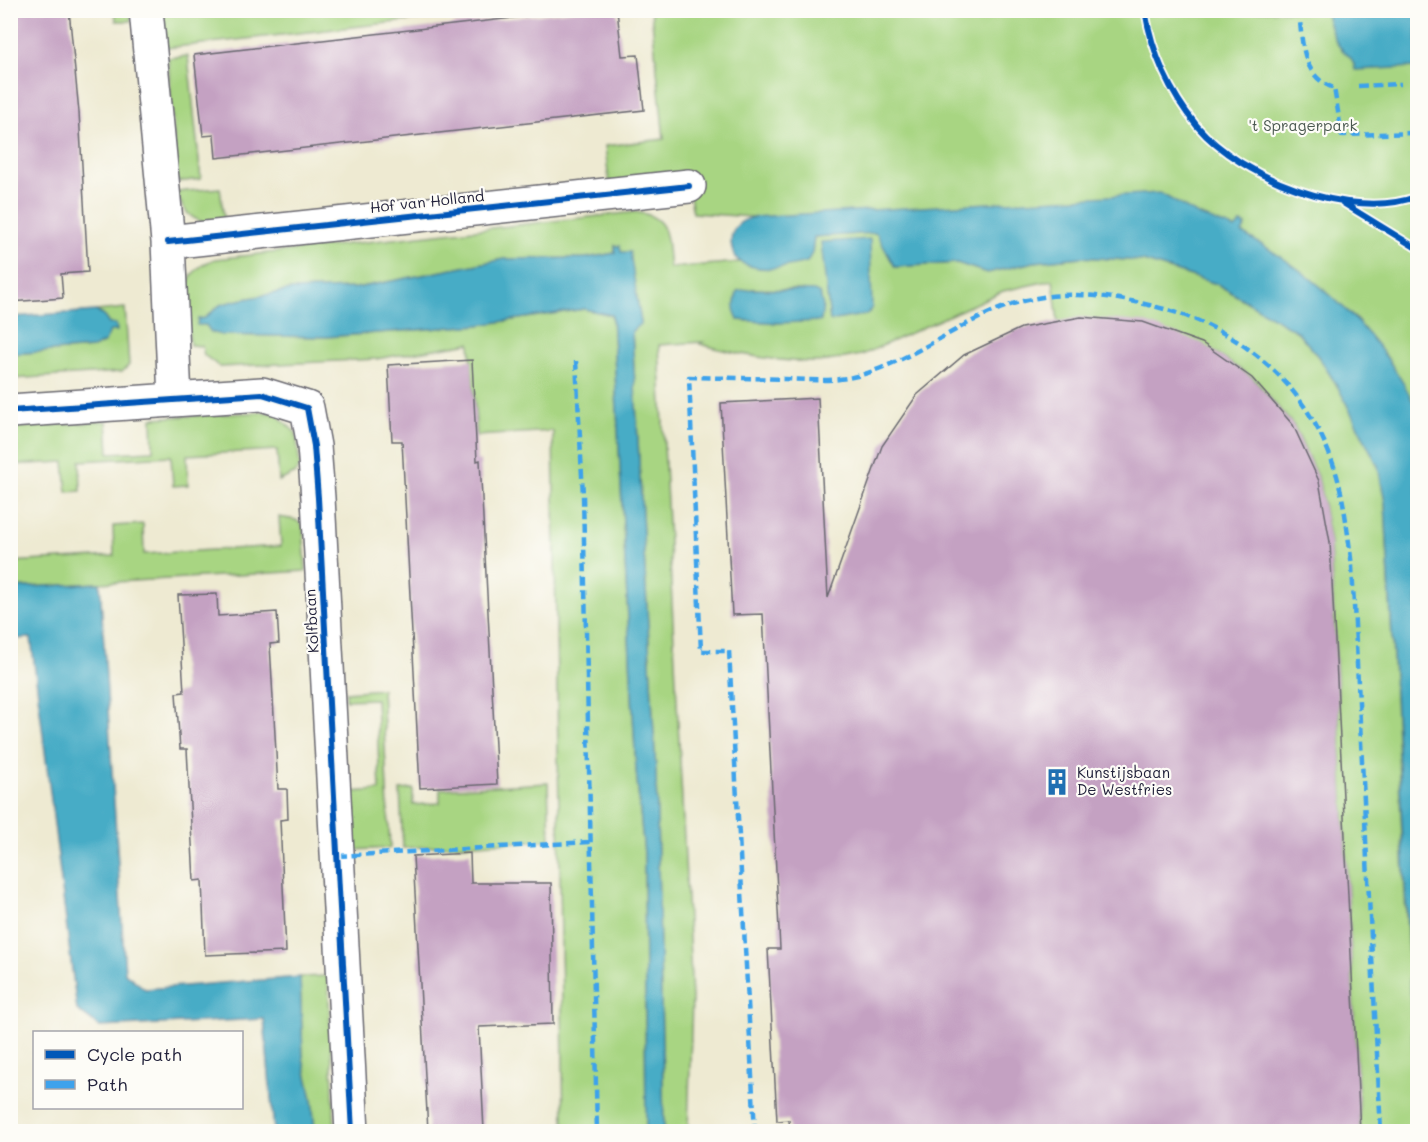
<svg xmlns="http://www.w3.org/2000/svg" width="1428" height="1142" font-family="Mali,sans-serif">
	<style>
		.green { fill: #a8d582; stroke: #657c5e; stroke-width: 1.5; fill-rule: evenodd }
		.water { fill: #47acc6; stroke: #346780; stroke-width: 1.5 }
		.building { fill: #c4a1c2 }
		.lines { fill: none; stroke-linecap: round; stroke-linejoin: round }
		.minor-casing { stroke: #696870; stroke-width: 36 }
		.minor { stroke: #fff; stroke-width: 33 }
		.quiet { stroke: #3ea2ec; stroke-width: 4.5; stroke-dasharray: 9 4.5; stroke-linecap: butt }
		.cycleway-casing { stroke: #fdfcf7; stroke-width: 10 }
		.cycleway { stroke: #0057b8; stroke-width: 6 }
		.labels { text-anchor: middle; stroke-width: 4.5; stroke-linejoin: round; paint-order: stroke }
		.park-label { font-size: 15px; fill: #4a5850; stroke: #fdfcf7 }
		.street-label { font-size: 15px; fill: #22223b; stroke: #fdfcf7 }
		.poi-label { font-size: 15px; fill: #22223b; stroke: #fdfcf7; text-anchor: start }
	</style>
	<rect width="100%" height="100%" fill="#fdfcf7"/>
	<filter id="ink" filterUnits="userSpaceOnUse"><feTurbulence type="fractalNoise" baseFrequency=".0167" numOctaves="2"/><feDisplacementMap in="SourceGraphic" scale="12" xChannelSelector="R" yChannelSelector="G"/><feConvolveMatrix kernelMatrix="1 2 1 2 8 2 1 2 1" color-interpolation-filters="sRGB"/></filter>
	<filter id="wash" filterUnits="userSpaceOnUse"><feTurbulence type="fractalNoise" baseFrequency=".008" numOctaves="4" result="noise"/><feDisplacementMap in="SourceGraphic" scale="24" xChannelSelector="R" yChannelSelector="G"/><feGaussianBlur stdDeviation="1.35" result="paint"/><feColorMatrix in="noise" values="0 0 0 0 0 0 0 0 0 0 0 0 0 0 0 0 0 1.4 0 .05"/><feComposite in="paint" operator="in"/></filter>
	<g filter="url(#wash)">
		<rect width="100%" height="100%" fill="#eeead2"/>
		<!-- green -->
		<path class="green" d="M 163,10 L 495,11 L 166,48 Z
			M 115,11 L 131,11 L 131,21 L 116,21 Z
			M 651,11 L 1417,11 L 1417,410 L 1388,359 L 1355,318 L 1242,233 L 1246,225 L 1241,223 L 1235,229 L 1198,215 L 753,217 L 693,213 L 689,191 L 609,182 L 605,146 L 664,139 Z
			M 188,56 L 201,179 L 177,182 L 168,58 Z
			M 220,188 L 225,225 C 199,224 183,218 177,192 Z
			M 635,212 C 672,216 666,240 670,268 L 740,262 L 752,266 L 812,253 L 814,237 L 877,232 L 895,267 L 957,263 L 987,273 L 1034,262 L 1081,257 L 1143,261 L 1217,284 L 1298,332 L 1320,359 L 1338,387 L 1378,466 L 1385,502 L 1417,1131 L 1360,1131 L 1330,542 L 1319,481 L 1294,426 L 1253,378 L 1202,344 L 1058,322 L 1053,280 L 1003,291 L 862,355 C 846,357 828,363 811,362 C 774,361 735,354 700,344 L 703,342 L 659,345 L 692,998 L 688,1131 L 664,1131 L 656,772 L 632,331 L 641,322 L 632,272 L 615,246 L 615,253 L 586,258 L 504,259 L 356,288 L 291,290 L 234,301 L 220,305 L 205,318 L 206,325 L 221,335 L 326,337 L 479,325 L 584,309 L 612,315 L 636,770 L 644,853 L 646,1131 L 564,1131 L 553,431 L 477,436 L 470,343 L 376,359 L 220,367 L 204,355 L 202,346 L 190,345 C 187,309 173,274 215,259 ZM 822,243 L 868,314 L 830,320 ZM 752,289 L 799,290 L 779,323 L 738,320 Z
			M 125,308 L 129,365 L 122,372 L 11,379 L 11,354 L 93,348 L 105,342 C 112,328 110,319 96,311 Z
			M 264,412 L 276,414 L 296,433 L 300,466 L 294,474 L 279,481 L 277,450 L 187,455 L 188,485 L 173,486 L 171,456 L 80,461 L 81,491 L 67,492 L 64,462 L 11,465 L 11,428 L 107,421 L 109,453 L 153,451 L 152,418 Z
			M 279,517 L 296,520 L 303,526 L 306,571 L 11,588 L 10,562 L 114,556 L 113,526 L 143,524 L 144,554 L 281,546 Z
			M 382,689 L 390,848 L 354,850 L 351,792 L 380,790 L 376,699 L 346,700 L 346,692 Z
			M 548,783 L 550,840 L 403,848 L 400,790 L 413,789 L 413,805 L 440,803 L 440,789 Z
			M 328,976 L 335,1131 L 315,1131 L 312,1099 L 303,1058 L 300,977 Z"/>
		<!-- water -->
		<path class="water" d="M 1325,11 L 1417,11 L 1417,67 L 1355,70 C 1354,55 1344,55 1337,43 C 1331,34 1329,22 1325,11 Z
			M 1160,193 L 1198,215 L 1235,229 L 1241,223 L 1246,225 L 1242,233 C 1316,274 1382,333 1417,410 L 1417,1109 L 1385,502 L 1378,466 L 1338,387 L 1320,359 L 1298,332 L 1217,284 L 1143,261 L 1081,257 L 1034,262 L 987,273 L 957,263 L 895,267 L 876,233 L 814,237 L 812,253 L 807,262 C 786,267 762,273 742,263 C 729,256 727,232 740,223 C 743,220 749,219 753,217 Z
			M 870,239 L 872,307 L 868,314 L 830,321 L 821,242 Z
			M 615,246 L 620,246 L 621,252 L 630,252 L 641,323 L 632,331 L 656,772 L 664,1131 L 646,1131 L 644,853 L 636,770 L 612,315 L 584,309 L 479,325 L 326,337 L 221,335 L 211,332 L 206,325 L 197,325 L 198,319 L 205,318 L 220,305 L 234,301 L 291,290 L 356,288 L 504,259 L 586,258 L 615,253 Z
			M 752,289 L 814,291 L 820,294 L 823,306 L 821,321 L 779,323 L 738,320 L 734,309 L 737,291 Z
			M 96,311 L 103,315 L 109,324 L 116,324 L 117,331 L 110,331 L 105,342 L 93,348 L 11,354 L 11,317 Z
			M 100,583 L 125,973 L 145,989 L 300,977 L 303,1058 L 312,1099 L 315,1131 L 274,1131 L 264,1019 L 100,1027 L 77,1010 L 31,638 L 11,639 L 11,588 Z"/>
		<g id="blocks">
			<!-- building -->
			<path class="building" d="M 10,10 L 69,10 L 79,112 L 88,272 L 61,274 L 63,298 L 10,302 L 10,186 L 17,186 L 10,119 Z
				M 581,10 L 617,10 L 622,56 L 638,55 L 644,110 L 216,158 L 214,135 L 203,136 L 194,55 Z
				M 1081,317 L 1143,322 L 1202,343 L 1252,378 L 1293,425 L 1319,481 L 1330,542 L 1360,1131 L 790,1131 L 789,1120 L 777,1121 L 768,949 L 780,949 L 763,614 L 732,615 L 721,403 L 818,398 L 828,598 L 882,446 L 917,395 L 964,355 L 1021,328 Z
				M 472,360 L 477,461 L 480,460 L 497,784 L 420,788 L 402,441 L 392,441 L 388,365 Z
				M 217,594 L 218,616 L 277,612 L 279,643 L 270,644 L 278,789 L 287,789 L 288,819 L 280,820 L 286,952 L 205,955 L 202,880 L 194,881 L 187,749 L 180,749 L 176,693 L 184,692 L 178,595 Z
				M 470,853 L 471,883 L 551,883 L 553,1024 L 479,1027 L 484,1131 L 428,1131 L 413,856 Z"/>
		</g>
	</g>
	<g filter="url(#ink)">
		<use href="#blocks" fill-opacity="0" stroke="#696870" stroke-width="1.5"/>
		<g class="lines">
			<defs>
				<path id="minor" d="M 146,10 L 168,242 L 175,399
					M 168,242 L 689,186
					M 10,411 L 262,394 L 307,408 L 314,446 L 318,498 L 352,1132"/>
			</defs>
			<!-- minor casing -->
			<use href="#minor" class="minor-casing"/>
			<!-- minor -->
			<use href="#minor" class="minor"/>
			<!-- quiet -->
			<path class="quiet" d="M 1299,10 C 1302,39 1301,77 1334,88 L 1342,135 L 1418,133
				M 1358,86 L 1401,84
				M 576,361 L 583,495 L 597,1132
				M 338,856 L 591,842
				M 755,1132 L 729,651 L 701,651 L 689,377 C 721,378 753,378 785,379 C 808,380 834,382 857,376 C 917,360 966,315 1027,300 C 1069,290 1112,296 1153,306 C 1243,328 1310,386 1337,476 C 1345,505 1348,536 1352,566 L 1381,1132"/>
			<defs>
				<path id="cycleway" d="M 1145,10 C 1152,53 1169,92 1197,126 C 1241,178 1352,222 1418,196
					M 1343,203 L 1418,249
					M 168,242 L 689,186
					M 10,411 L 262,394 L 307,408 L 314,446 L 318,498 L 352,1132"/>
			</defs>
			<!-- cycleway casing -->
			<use href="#cycleway" class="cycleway-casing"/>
			<!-- cycleway -->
			<use href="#cycleway" class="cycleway"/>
		</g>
	</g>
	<!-- icons -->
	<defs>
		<symbol id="building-bare" viewBox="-9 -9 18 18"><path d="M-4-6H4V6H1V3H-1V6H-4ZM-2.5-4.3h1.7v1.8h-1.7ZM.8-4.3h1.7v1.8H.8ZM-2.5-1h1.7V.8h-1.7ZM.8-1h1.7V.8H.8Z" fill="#1f6fb2" stroke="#fdfcf7" stroke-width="2.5" paint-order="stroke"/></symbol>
	</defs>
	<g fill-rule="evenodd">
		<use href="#building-bare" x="1038" y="763" width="38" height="38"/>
	</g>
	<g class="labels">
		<!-- park labels -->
		<g class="park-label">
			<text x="1303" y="131">'t Spragerpark</text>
		</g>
		<!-- street labels -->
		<g class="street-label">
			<text transform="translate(427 202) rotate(-6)" y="5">Hof van Holland</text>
			<text transform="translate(312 621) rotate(-93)" y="5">Kolfbaan</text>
		</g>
		<!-- poi labels -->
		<g class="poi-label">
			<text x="1077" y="778">Kunstijsbaan<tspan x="1077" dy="17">De Westfries</tspan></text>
		</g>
	</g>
	<!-- margin -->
	<rect width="1428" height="1142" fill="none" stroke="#fdfcf7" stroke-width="36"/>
	<!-- legend -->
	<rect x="33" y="1031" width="210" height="78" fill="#fdfcf7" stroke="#a5a5ac" stroke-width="1.5"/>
	<rect x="45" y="1050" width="30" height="9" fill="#0057b8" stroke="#a5a5ac" stroke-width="1.5"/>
	<text x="87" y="1061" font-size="18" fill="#22223b">Cycle path</text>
	<rect x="45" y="1080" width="30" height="9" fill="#3ea2ec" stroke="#a5a5ac" stroke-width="1.5"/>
	<text x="87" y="1091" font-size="18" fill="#22223b">Path</text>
</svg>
